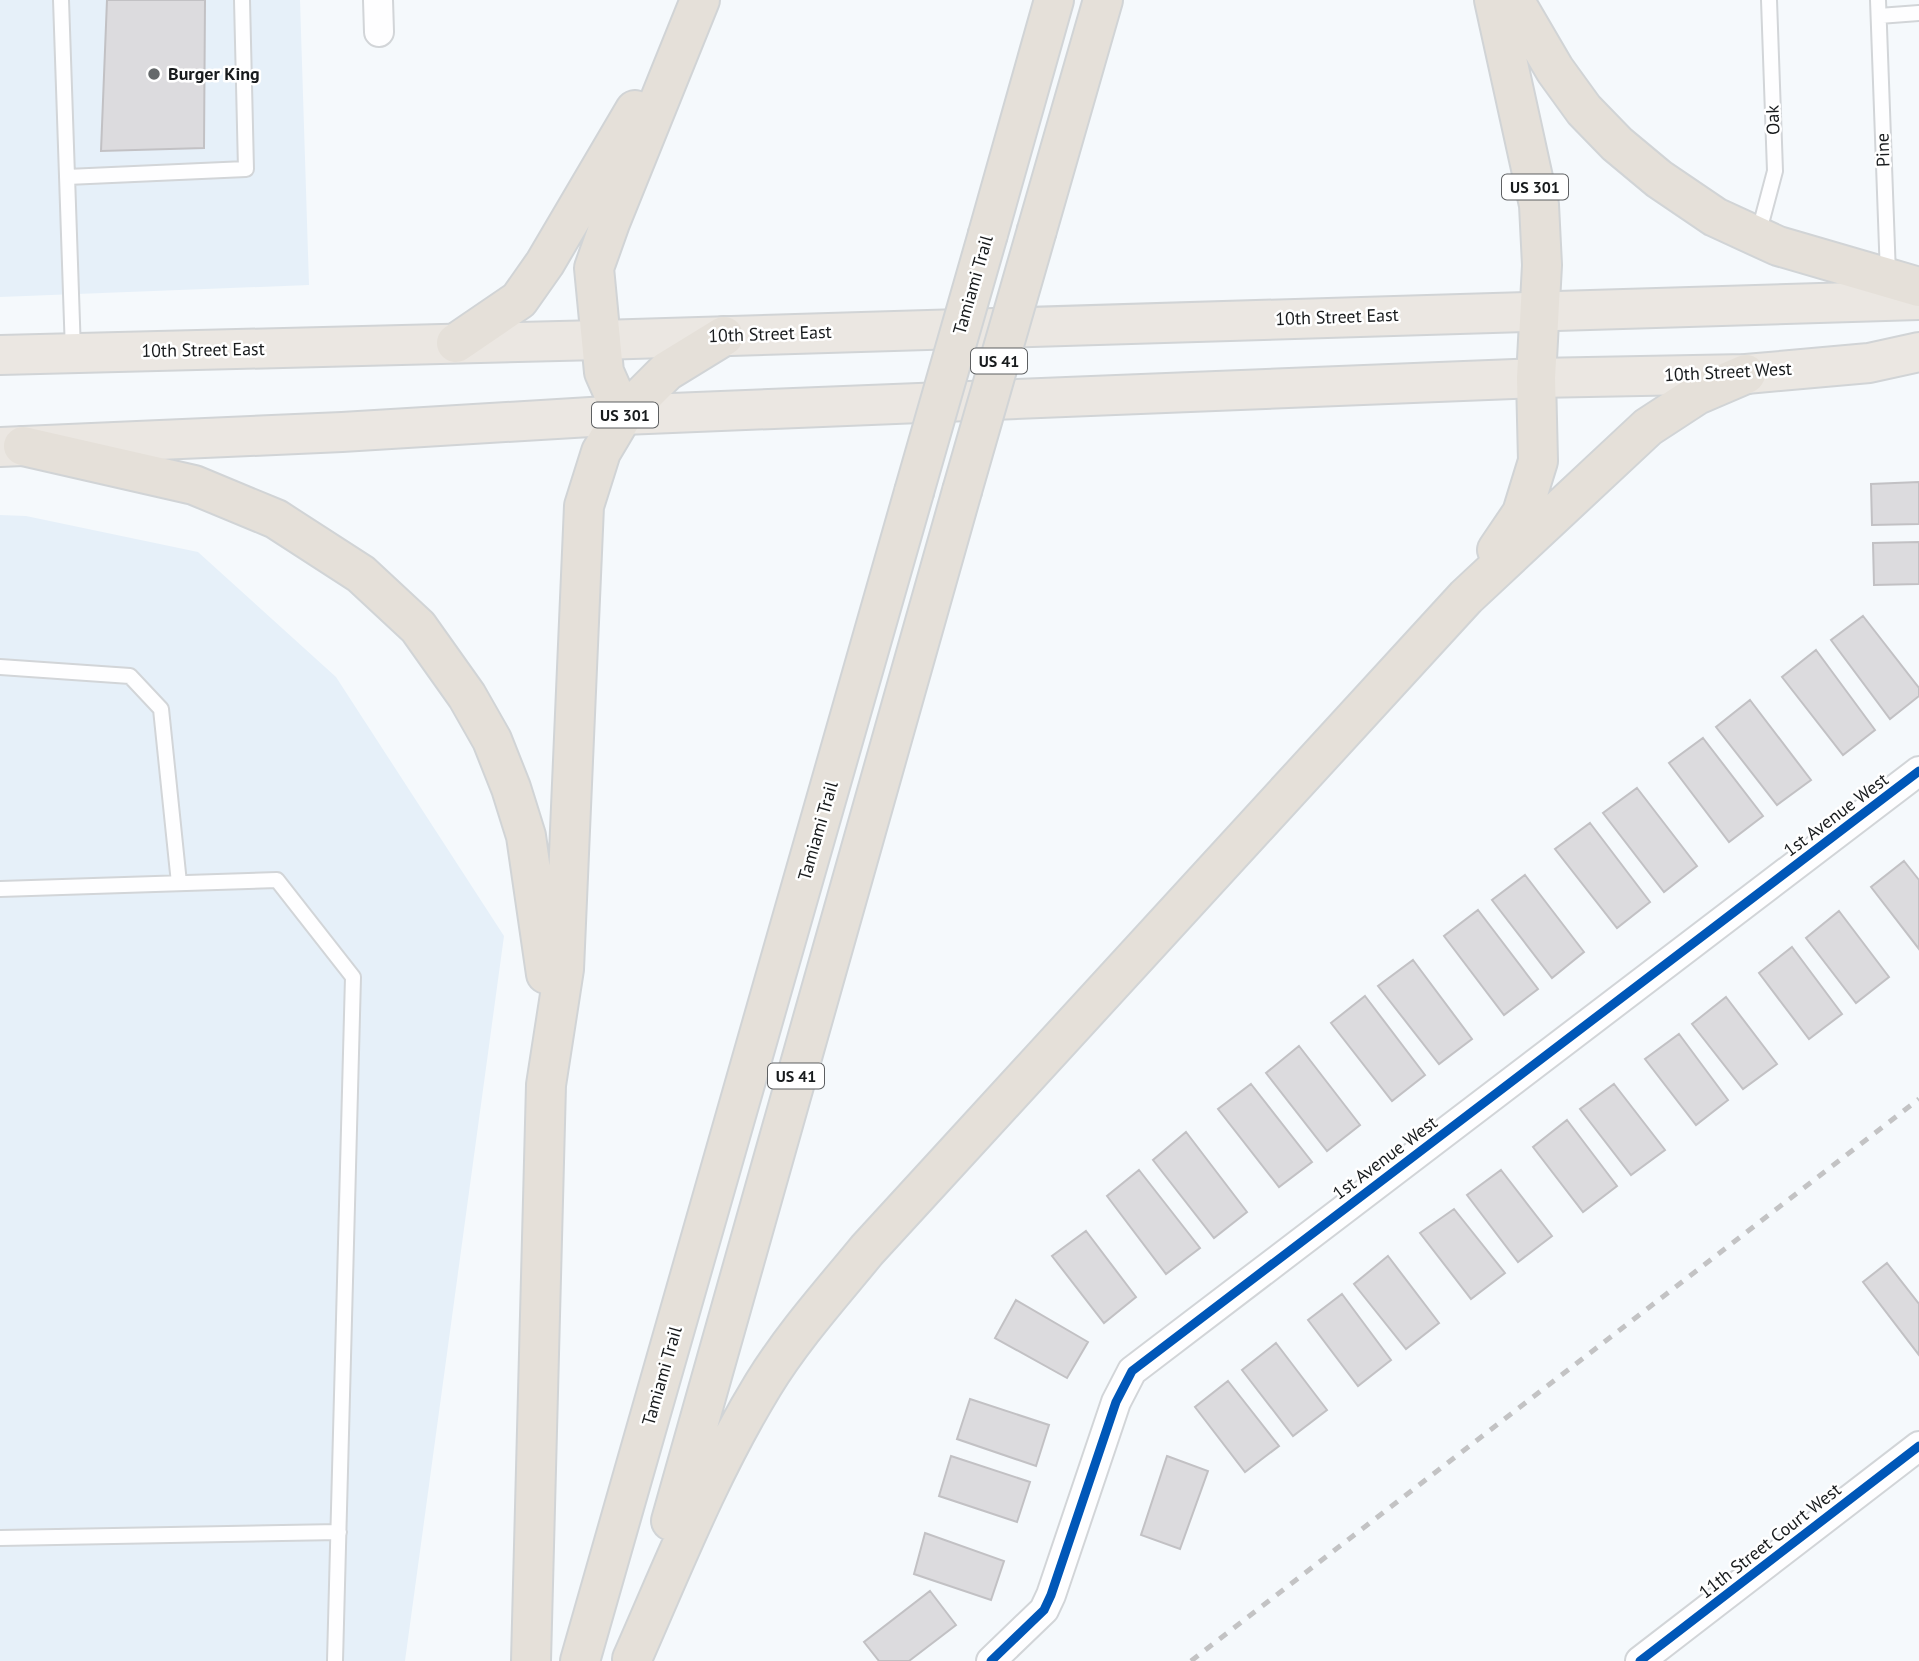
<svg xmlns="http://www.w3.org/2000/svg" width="1919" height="1661" font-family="'PT Sans',sans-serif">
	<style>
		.built { fill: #e6f0f9 }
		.building { fill: #dcdbde; stroke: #c2c1c4; stroke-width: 2 }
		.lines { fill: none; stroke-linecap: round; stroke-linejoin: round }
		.service-casing { stroke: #d2d5d8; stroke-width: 18 }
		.minor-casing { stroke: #d2d5d8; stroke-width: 32 }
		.primary-casing { stroke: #d1d4d6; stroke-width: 42 }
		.trunk-casing { stroke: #d1d4d6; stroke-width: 42 }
		.service { stroke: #fefeff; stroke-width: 14 }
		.minor { stroke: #fefeff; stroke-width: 28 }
		.primary { stroke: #ebe7e2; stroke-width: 38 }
		.trunk { stroke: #e5e0d9; stroke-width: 38 }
		.rail { stroke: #c3c3c4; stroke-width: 5; stroke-dasharray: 9 9; stroke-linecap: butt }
		.trunk-bridge-casing { stroke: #d1d4d6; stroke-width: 42; stroke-linecap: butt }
		.trunk-bridge { stroke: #e5e0d9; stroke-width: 38 }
		.cycleway-casing { stroke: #fff; stroke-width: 13 }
		.cycleway { stroke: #0057b8; stroke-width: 9 }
		.poi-dot { fill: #65696b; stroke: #fff; stroke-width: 2.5 }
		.labels { text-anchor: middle; stroke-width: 5; stroke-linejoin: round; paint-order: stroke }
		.shield { fill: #fff; stroke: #5d5f61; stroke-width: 2 }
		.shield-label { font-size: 16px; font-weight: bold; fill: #181b1d }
		.poi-label { font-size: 18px; font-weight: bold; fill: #181b1d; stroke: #fff; text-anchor: start }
		.street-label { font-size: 18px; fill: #181b1d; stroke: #fff }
	</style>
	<rect width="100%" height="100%" fill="#f5f9fc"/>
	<!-- built -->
	<path class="built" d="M 0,0 L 300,0 L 309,285 L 0,297 Z
		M 0,515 L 26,516 L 198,552 L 336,677 L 504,936 L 405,1661 L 0,1661 Z"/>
	<!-- building -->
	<path class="building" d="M 107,0 L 205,0 L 204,148 L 101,151 Z
		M 1919,482 L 1919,524 L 1872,525 L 1871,484 Z
		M 1919,542 L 1919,584 L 1874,585 L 1873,543 Z
		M 1863,616 L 1919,688 L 1919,696 L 1890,719 L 1831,640 Z
		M 1816,650 L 1875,730 L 1843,755 L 1782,677 Z
		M 1750,700 L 1811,780 L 1777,805 L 1716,727 Z
		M 1703,738 L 1763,816 L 1729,842 L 1669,763 Z
		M 1637,788 L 1697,866 L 1664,892 L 1603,813 Z
		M 1590,823 L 1650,902 L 1617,928 L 1555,849 Z
		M 1904,861 L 1919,880 L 1919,949 L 1871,887 Z
		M 1525,875 L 1584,952 L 1552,978 L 1492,900 Z
		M 1478,910 L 1538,989 L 1504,1015 L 1444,936 Z
		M 1839,911 L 1889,977 L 1856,1003 L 1806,938 Z
		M 1792,947 L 1842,1014 L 1809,1039 L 1759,973 Z
		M 1413,960 L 1472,1039 L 1439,1064 L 1378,986 Z
		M 1365,996 L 1425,1075 L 1392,1101 L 1331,1023 Z
		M 1726,997 L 1777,1064 L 1743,1089 L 1692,1024 Z
		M 1679,1034 L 1728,1100 L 1696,1125 L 1645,1059 Z
		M 1299,1046 L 1360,1125 L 1327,1151 L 1266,1073 Z
		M 1251,1084 L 1312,1162 L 1279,1187 L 1218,1109 Z
		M 1614,1084 L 1665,1150 L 1631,1175 L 1580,1109 Z
		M 1567,1120 L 1617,1186 L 1583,1212 L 1533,1147 Z
		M 1186,1132 L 1247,1212 L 1214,1238 L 1153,1160 Z
		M 1139,1170 L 1200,1248 L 1166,1274 L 1107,1196 Z
		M 1501,1170 L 1552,1236 L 1518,1262 L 1467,1195 Z
		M 1454,1209 L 1505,1273 L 1471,1299 L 1420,1233 Z
		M 1086,1231 L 1136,1297 L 1104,1323 L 1052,1256 Z
		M 1388,1256 L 1439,1323 L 1406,1349 L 1354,1284 Z
		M 1887,1263 L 1919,1304 L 1919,1355 L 1863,1282 Z
		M 1342,1294 L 1391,1360 L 1358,1386 L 1308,1320 Z
		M 1016,1300 L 1088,1342 L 1067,1378 L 995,1338 Z
		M 1276,1343 L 1327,1410 L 1293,1436 L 1242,1370 Z
		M 1228,1381 L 1279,1446 L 1245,1472 L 1195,1407 Z
		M 970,1399 L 1049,1425 L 1036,1466 L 957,1439 Z
		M 951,1456 L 1030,1482 L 1017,1522 L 939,1496 Z
		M 1167,1456 L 1208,1471 L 1180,1549 L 1141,1535 Z
		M 925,1533 L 1004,1561 L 991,1600 L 914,1574 Z
		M 930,1591 L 956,1625 L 909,1661 L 879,1661 L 864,1642 Z"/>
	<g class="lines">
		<defs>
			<path id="service" d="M 61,0 L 73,352
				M 1878,0 L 1888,275
				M 1879,16 L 1919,13
				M 67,177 L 246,169 L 242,0
				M 1758,235 L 1775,171 L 1769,0
				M 0,667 L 130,676 L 161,709 L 179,883
				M 0,889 L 277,880 L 353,977 L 335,1661
				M 0,1538 L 339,1532"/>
			<path id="minor" d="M 378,0 L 379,32
				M 991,1661 L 1044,1610 L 1051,1595 L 1116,1402 L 1132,1371 L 1919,771
				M 1640,1661 L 1919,1446"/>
			<path id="primary" d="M 0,355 L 600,340 L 1919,300
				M 0,447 L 342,432 L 623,415 L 1536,378 L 1746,374 L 1869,363 L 1919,352"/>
			<path id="trunk" d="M 1494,0 L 1539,205 L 1542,265 L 1536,378 L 1538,461 L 1522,513 L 1497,550
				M 1514,0 L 1555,70 L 1584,110 L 1617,144 L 1659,179 L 1715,217 L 1778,246 L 1919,287
				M 1037,230 L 1103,0
				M 988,234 L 1054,0
				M 456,343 L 519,300 L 545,263 L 635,110
				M 623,415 L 604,372 L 594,268 L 610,223 L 700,0
				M 23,446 L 194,485 L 276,519 L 361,574 L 418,627 L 467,696 L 492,740 L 511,788 L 526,836 L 546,974
				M 671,1521 L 962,491
				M 632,1659 C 673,1566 710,1472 763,1385 C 793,1336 831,1294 867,1250 L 1466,597 L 1648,427 L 1697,395 L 1746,374
				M 531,1661 L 546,1085 L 564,969 L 584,506 L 601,452 L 623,415 L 667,371 L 724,336
				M 580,1661 L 914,492"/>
		</defs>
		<!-- service casing -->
		<use href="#service" class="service-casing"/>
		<!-- minor casing -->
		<use href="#minor" class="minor-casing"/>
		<!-- primary casing -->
		<use href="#primary" class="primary-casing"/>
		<!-- trunk casing -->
		<use href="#trunk" class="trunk-casing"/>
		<!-- service -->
		<use href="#service" class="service"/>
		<!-- minor -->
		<use href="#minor" class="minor"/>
		<!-- primary -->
		<use href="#primary" class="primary"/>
		<!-- trunk -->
		<use href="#trunk" class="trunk"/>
		<!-- rail -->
		<path class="rail" d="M 1191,1661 L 1919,1099"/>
		<defs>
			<path id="trunk-bridge" d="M 962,491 L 1037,230
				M 914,492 L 988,234"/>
		</defs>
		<!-- trunk-bridge casing -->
		<use href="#trunk-bridge" class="trunk-bridge-casing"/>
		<!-- trunk-bridge -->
		<use href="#trunk-bridge" class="trunk-bridge"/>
		<defs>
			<path id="cycleway" d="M 991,1661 L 1044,1610 L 1051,1595 L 1116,1402 L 1132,1371 L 1919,771
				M 1640,1661 L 1919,1446"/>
		</defs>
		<!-- cycleway casing -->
		<use href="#cycleway" class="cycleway-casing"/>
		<!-- cycleway -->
		<use href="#cycleway" class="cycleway"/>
	</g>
	<!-- markers -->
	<circle class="poi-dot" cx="154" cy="74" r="7"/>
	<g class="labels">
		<!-- shield labels -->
		<g class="shield">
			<rect x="1502" y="174.5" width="66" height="25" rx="5"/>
			<rect x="971" y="348.5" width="56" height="25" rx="5"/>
			<rect x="592" y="402.5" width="66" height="25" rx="5"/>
			<rect x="768" y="1063.5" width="56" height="25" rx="5"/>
		</g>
		<g class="shield-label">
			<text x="1535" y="193">US 301</text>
			<text x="999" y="367">US 41</text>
			<text x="625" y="421">US 301</text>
			<text x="796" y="1082">US 41</text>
		</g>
		<!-- poi labels -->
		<g class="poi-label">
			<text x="168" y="80">Burger King</text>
		</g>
		<!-- street labels -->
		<g class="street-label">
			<text transform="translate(1773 120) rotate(-92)" y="6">Oak</text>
			<text transform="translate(1883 150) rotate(-92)" y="6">Pine</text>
			<text transform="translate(973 285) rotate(-74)" y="6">Tamiami Trail</text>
			<text transform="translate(1337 317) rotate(-2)" y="6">10th Street East</text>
			<text transform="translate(770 334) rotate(-2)" y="6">10th Street East</text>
			<text transform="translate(203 350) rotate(-1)" y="6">10th Street East</text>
			<text transform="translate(1728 372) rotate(-3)" y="6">10th Street West</text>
			<text transform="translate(1836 815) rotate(-37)" y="6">1st Avenue West</text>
			<text transform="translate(818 831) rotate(-74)" y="6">Tamiami Trail</text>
			<text transform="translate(1385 1158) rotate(-37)" y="6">1st Avenue West</text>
			<text transform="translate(662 1376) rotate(-74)" y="6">Tamiami Trail</text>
			<text transform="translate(1770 1541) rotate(-38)" y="6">11th Street Court West</text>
		</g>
	</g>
</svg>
